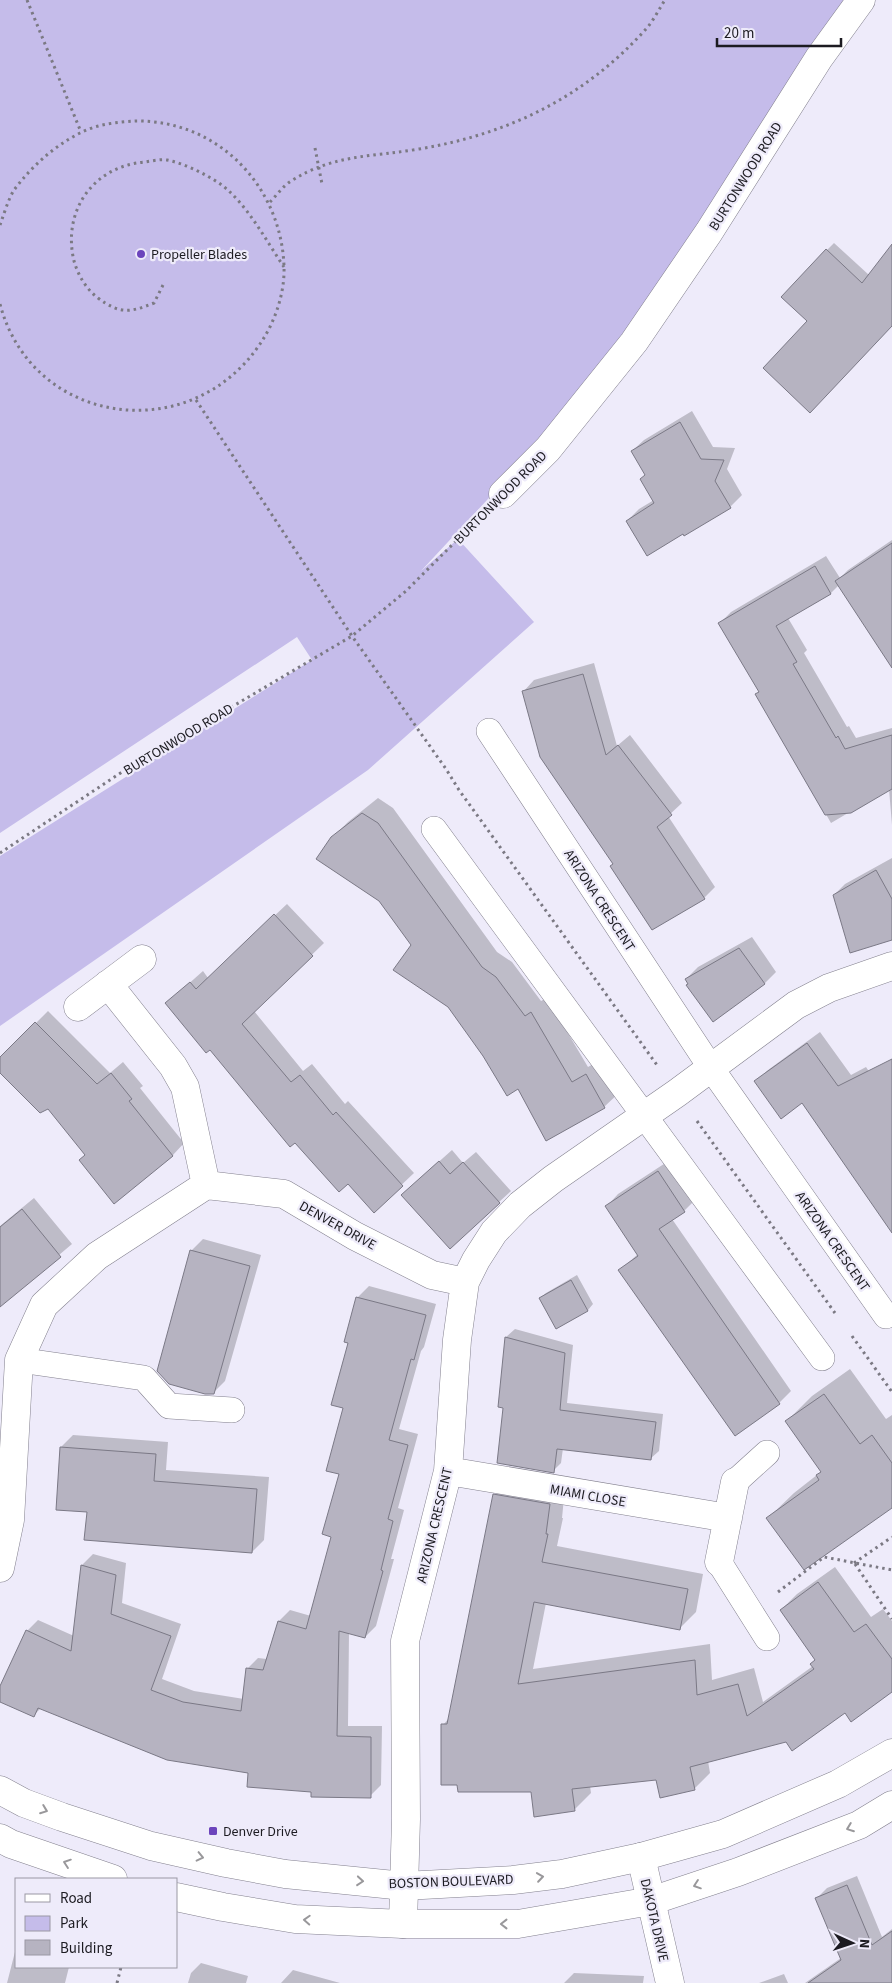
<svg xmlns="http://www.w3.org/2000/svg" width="892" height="1983" font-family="'Source Sans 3',sans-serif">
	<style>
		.green { fill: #c5bcea }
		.shadow { fill: #0003 }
		.building { fill: #b6b3c1; stroke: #7b7986 }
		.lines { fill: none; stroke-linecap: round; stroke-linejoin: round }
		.service-casing { stroke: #83808e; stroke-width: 26 }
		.minor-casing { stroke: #83808e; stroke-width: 29 }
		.tertiary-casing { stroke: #83808e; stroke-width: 29 }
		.path { stroke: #7b7983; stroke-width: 3; stroke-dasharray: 2.5 4; stroke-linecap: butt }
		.service { stroke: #fff; stroke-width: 25 }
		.minor { stroke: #fff; stroke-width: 28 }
		.tertiary { stroke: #fff; stroke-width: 28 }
		.oneway { stroke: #99989b }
		.poi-dot { fill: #6c44bc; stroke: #eeebfa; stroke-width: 2 }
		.labels { text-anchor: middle; stroke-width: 4.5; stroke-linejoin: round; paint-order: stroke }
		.street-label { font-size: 14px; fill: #1c1b21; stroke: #eeebfa }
		.poi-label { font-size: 14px; fill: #1c1b21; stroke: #eeebfa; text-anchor: start }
	</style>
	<rect width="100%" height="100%" fill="#eeebfa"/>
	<!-- green -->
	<path class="green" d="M 0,0 L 873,0 L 634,342 L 421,571 L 458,539 L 534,622 L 368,770 L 0,1026 L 0,856 L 312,660 L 297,637 L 0,833 Z"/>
	<!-- shadow -->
	<path class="shadow" d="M 834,243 L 869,275 L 892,246 L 892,325 L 809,321 L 827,250 Z
		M 692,411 L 713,447 L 735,448 L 727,469 L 742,495 L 730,507 L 685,534 L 627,521 L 639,509 L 654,500 L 646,474 L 632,451 L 644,440 Z
		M 892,540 L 892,629 L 839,585 L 831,593 L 788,618 L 807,650 L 804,653 L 847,727 L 849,726 L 856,738 L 892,728 L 892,825 L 889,789 L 831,823 L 757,694 L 760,691 L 720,623 L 731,612 L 826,556 L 840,578 L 848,570 Z
		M 594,663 L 617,746 L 630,735 L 682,803 L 668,816 L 715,887 L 704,898 L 614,863 L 523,692 L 534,680 Z
		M 378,798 L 393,808 L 497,952 L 512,962 L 541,1001 L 547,998 L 588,1067 L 602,1059 L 620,1092 L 604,1107 L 518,1088 L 484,1055 L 412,945 L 332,838 L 348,822 Z
		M 892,858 L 892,939 L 834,895 L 845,884 Z
		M 287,904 L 324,943 L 254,1011 L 303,1071 L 312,1064 L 345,1104 L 348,1101 L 414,1173 L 374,1211 L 348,1182 L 167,1003 L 203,971 L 208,978 Z
		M 752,937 L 776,972 L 765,983 L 713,1021 L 686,979 L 698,967 Z
		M 48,1011 L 110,1073 L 123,1062 L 143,1086 L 140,1088 L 184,1143 L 173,1155 L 115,1202 L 86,1155 L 48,1107 L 0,1071 L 0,1059 Z
		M 820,1032 L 851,1075 L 866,1067 L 892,1106 L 892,1231 L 802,1102 L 756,1081 L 768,1070 Z
		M 452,1150 L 463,1163 L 476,1152 L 511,1191 L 499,1202 L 415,1183 Z
		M 670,1160 L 696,1199 L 684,1211 L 672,1219 L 791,1391 L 779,1403 L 620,1270 L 638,1254 L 607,1206 L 618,1194 Z
		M 34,1198 L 72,1244 L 0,1305 L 0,1226 Z
		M 203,1239 L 261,1255 L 225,1381 L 213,1393 L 191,1251 Z
		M 577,1275 L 593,1304 L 588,1310 L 557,1328 L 540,1298 L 546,1293 Z
		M 369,1286 L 436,1304 L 424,1347 L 421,1351 L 399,1429 L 418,1434 L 398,1508 L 404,1510 L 391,1559 L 394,1559 L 376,1626 L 365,1637 L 349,1633 L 348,1726 L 382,1726 L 381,1785 L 370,1796 L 312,1791 L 41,1708 L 33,1716 L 0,1700 L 0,1689 L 27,1631 L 38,1620 L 74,1636 L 82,1565 L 93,1554 L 126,1563 L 122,1603 L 181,1624 L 162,1679 L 194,1691 L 244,1699 L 247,1669 L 258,1658 L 267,1659 L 279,1621 L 290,1610 L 311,1616 L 332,1536 L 341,1473 L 349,1342 L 357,1298 Z
		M 515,1329 L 573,1345 L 567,1403 L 663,1414 L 659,1451 L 650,1459 L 563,1448 L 561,1463 L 553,1471 L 505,1407 L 499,1406 L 506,1337 Z
		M 850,1369 L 886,1419 L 892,1415 L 892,1506 L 768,1518 L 794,1493 L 822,1471 L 787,1421 L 812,1396 Z
		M 73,1435 L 168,1442 L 166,1470 L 269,1477 L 264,1540 L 252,1552 L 61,1447 Z
		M 511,1479 L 565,1488 L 562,1518 L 563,1518 L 557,1546 L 703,1574 L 696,1612 L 680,1628 L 546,1603 L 533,1669 L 710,1644 L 712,1680 L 754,1668 L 763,1702 L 813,1666 L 816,1659 L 781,1610 L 797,1594 L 835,1567 L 871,1617 L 883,1609 L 892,1621 L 892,1690 L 786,1740 L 708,1761 L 710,1773 L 694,1789 L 657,1779 L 590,1786 L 591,1793 L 575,1809 L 532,1791 L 443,1725 L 450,1717 L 495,1495 Z
		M 857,1876 L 882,1937 L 892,1929 L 892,1975 L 881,1983 L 805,1983 L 841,1958 L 817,1898 L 827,1888 Z
		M 16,1948 L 16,1967 L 69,1967 L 65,1983 L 7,1983 Z
		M 201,1963 L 248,1976 L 246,1983 L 188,1983 L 191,1973 Z
		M 293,1970 L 340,1983 L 281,1983 Z
		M 574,1973 L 644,1976 L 643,1983 L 564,1983 Z
		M 784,1974 L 788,1983 L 759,1983 Z"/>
	<!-- building -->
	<path class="building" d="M 892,244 L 892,326 L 810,413 L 763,368 L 807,321 L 781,297 L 826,249 L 862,283 Z
		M 680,422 L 701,459 L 724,460 L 715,481 L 731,508 L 684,536 L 683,534 L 647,556 L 626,521 L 654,503 L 640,479 L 645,475 L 631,451 Z
		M 892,543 L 892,668 L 835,581 Z
		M 815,566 L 831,594 L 776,626 L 797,662 L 793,664 L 836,738 L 838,736 L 845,749 L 892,735 L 892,789 L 851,813 L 825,815 L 755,694 L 759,692 L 718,623 Z
		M 583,674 L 606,755 L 618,745 L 672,815 L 657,827 L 705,899 L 652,930 L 610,866 L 613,864 L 540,757 L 522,691 Z
		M 362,813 L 378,823 L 482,967 L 496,977 L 525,1016 L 531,1012 L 572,1082 L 586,1074 L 605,1108 L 546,1141 L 518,1089 L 507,1096 L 483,1056 L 448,1007 L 393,970 L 411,945 L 379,901 L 316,859 L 331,837 Z
		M 876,870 L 892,899 L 892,940 L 850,953 L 833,895 Z
		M 274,914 L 313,956 L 242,1024 L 291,1082 L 300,1075 L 333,1115 L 336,1112 L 403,1186 L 374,1213 L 348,1184 L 339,1192 L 295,1143 L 290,1147 L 210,1050 L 206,1053 L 165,1003 L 190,982 L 196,989 Z
		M 739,948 L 765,984 L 713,1022 L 686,985 L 688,984 L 685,979 Z
		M 35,1022 L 97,1084 L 111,1073 L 132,1099 L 129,1101 L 173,1156 L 114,1204 L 79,1160 L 85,1155 L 48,1109 L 40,1113 L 0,1073 L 0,1057 Z
		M 807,1043 L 838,1086 L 892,1059 L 892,1233 L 802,1103 L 781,1119 L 754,1081 Z
		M 439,1161 L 450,1174 L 463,1162 L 500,1203 L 450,1249 L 401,1195 Z
		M 658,1171 L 685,1212 L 659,1229 L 780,1404 L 735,1436 L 618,1270 L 638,1256 L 605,1206 Z
		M 22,1209 L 61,1257 L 0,1307 L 0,1227 Z
		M 190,1250 L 250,1266 L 214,1394 L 205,1394 L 169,1384 L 157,1371 Z
		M 571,1280 L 588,1311 L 556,1329 L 539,1298 Z
		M 356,1297 L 426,1315 L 414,1360 L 411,1359 L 389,1440 L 408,1445 L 388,1519 L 393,1521 L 381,1570 L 383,1571 L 365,1638 L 339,1631 L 337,1736 L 371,1737 L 371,1798 L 311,1797 L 311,1792 L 247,1787 L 248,1773 L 167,1760 L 38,1708 L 34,1717 L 0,1702 L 0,1686 L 26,1630 L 71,1651 L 81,1565 L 116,1575 L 111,1614 L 171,1636 L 151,1690 L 183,1702 L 241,1711 L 246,1668 L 263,1670 L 278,1621 L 306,1629 L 331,1537 L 322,1534 L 339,1474 L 326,1471 L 343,1408 L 331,1405 L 348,1343 L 344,1342 Z
		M 505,1337 L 565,1353 L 560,1410 L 656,1422 L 651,1460 L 557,1449 L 554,1473 L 497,1463 L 503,1408 L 498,1407 Z
		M 824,1394 L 860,1444 L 872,1435 L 892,1463 L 892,1508 L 804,1570 L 766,1518 L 819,1480 L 816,1475 L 821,1472 L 785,1421 Z
		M 60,1447 L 156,1454 L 154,1481 L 257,1489 L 252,1553 L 84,1540 L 87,1512 L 56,1510 Z
		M 493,1494 L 550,1504 L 546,1534 L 548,1534 L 542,1562 L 688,1589 L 680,1630 L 534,1602 L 518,1684 L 695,1660 L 697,1695 L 738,1684 L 747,1716 L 814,1669 L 810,1664 L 815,1660 L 780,1610 L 818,1582 L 854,1632 L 866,1624 L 892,1659 L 892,1692 L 851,1722 L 845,1713 L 792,1751 L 786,1742 L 690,1767 L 695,1790 L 660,1798 L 656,1780 L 572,1789 L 575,1811 L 534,1817 L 531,1792 L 458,1792 L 457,1785 L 441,1785 L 441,1724 L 447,1724 Z
		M 847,1885 L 872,1945 L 892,1931 L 892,1983 L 808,1983 L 841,1960 L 815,1898 Z"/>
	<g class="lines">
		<defs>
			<path id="service" d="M 489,731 L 711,1068 L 886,1316
				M 434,829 L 822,1358
				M 19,1360 L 144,1378 L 169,1406 L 232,1410
				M 735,1482 L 767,1453
				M 719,1562 L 767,1638"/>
			<path id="minor" d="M 503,494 L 548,449 L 634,342 L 709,232 L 819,58 L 861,0
				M 108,984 L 173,1066 L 185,1087 L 206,1185
				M 78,1007 L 142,959
				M 448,1471 L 728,1518
				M 719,1562 L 735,1482
				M 0,1568 L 10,1520 L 19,1360 L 44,1305 L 97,1256 L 206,1185 L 284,1194 L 355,1236 L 432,1275 L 465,1282
				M 641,1857 L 670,1983
				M 403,1924 L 406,1819 L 405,1641 L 448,1471 L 457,1340 L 465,1282 L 476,1260 L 494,1232 L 520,1205 L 553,1179 L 677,1093 L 796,1005 L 829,988 L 892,966"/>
			<path id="tertiary" d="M 0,1790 L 24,1803 L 62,1817 L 151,1846 L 226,1863 L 285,1874 L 404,1886 L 513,1880 L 562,1874 L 641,1857 L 723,1834 L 838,1784 L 892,1753
				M 0,1838 L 11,1844 L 113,1879
				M 176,1897 L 223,1907 L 295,1919 L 403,1924 L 518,1924 L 651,1901 L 738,1872 L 859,1825 L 892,1805"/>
		</defs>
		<!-- service casing -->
		<use href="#service" class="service-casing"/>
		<!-- minor casing -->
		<use href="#minor" class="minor-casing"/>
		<!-- tertiary casing -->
		<use href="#tertiary" class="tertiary-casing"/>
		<!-- path -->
		<path class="path" d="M 27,0 L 81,132
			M 315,148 L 322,184
			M 270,202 C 276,196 283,186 291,181 C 334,154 372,157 419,149 C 509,134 585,97 646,29 C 654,20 659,9 665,0
			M 0,225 C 4,214 8,200 14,190 C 32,166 53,147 80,133 C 97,124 118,122 136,121 C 218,120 281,186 284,266 C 285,293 275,322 260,344 C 190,448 32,426 0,304
			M 163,285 L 154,303 C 129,313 120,314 98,298 C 86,289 78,275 74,261 C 62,211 93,166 145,162 C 152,161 160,159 167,160 C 186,164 203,173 219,183 C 246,202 265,239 284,267
			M 196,400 L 352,636 L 446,769 L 459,790 L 657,1065
			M 0,853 L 128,768 L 352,636 L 406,591 L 479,518
			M 697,1121 L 835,1313
			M 852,1336 L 892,1392
			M 854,1563 L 892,1537
			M 855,1564 L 892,1619
			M 778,1592 L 824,1557 L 892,1570
			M 117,1983 L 121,1967"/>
		<!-- service -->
		<use href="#service" class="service"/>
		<!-- minor -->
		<use href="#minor" class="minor"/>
		<!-- tertiary -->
		<use href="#tertiary" class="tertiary"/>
	</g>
	<!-- one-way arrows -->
	<defs><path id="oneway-chevron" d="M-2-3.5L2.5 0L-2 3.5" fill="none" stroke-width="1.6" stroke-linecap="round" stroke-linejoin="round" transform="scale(1.25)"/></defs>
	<g class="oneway">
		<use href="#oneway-chevron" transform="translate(44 1810) rotate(21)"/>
		<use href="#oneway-chevron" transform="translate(850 1828) rotate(159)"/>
		<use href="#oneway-chevron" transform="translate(200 1857) rotate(13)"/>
		<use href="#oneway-chevron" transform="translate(67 1863) rotate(-161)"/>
		<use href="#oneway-chevron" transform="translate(540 1877) rotate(-8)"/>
		<use href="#oneway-chevron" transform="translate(360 1881) rotate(5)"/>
		<use href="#oneway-chevron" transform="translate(697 1885) rotate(161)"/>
		<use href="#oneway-chevron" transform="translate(307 1920) rotate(-177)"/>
		<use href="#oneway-chevron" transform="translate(504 1924) rotate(180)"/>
	</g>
	<!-- markers -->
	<g class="poi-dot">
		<circle cx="141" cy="254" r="5"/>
		<rect x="208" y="1826" width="10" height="10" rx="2.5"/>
	</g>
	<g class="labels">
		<!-- street labels -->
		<g class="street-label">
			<text transform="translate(745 176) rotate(-58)" y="5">BURTONWOOD ROAD</text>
			<text transform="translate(500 497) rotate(-45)" y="5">BURTONWOOD ROAD</text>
			<text transform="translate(178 739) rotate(-31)" y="5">BURTONWOOD ROAD</text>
			<text transform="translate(600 900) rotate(57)" y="5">ARIZONA CRESCENT</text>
			<text transform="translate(338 1225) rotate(29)" y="5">DENVER DRIVE</text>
			<text transform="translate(833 1241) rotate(55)" y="5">ARIZONA CRESCENT</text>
			<text transform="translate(588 1495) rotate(10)" y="5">MIAMI CLOSE</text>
			<text transform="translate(434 1525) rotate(-77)" y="5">ARIZONA CRESCENT</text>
			<text transform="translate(451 1881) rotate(-2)" y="5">BOSTON BOULEVARD</text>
			<text transform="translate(655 1920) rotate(77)" y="5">DAKOTA DRIVE</text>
		</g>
		<!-- poi labels -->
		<g class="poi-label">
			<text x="151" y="259">Propeller Blades</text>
			<text x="223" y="1836">Denver Drive</text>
		</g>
	</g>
	<!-- legend -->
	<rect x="15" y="1878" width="162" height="90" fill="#eeebfa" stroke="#9a98a3"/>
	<rect x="25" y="1894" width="25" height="8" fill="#ffffff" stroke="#9a98a3"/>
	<text x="60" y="1903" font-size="15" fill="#1c1b21">Road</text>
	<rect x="25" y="1916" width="25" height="15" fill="#c5bcea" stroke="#9a98a3"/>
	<text x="60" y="1928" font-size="15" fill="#1c1b21">Park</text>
	<rect x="25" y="1940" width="25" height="15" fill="#b6b3c1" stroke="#9a98a3"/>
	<text x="60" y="1953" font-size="15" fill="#1c1b21">Building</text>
	<!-- north arrow -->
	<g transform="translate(852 1943) rotate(93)" stroke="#eeebfa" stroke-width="4" paint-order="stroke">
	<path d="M0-4L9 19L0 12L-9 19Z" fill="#1c1b21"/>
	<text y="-8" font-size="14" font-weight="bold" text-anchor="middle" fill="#1c1b21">N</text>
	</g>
	<!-- scale -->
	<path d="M717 38v8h124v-8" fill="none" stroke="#1c1b21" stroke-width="2.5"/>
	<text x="724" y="38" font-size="15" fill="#1c1b21" stroke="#eeebfa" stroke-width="4" paint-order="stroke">20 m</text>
</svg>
